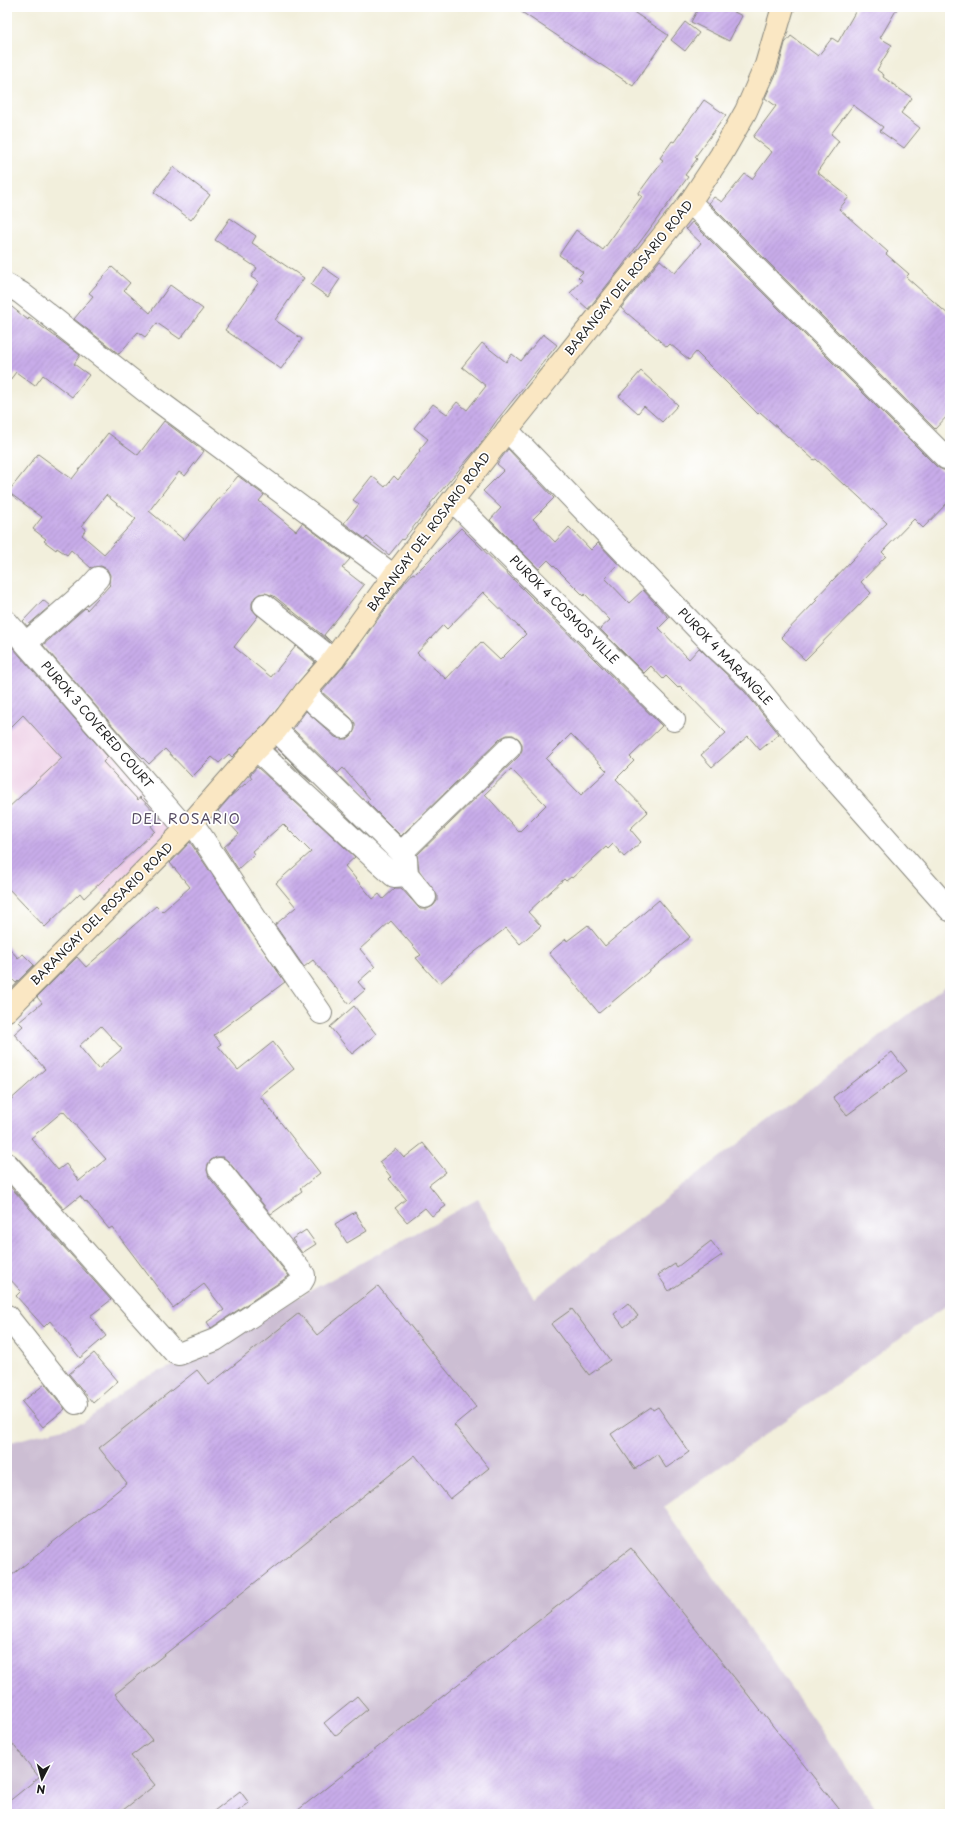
<svg xmlns="http://www.w3.org/2000/svg" width="957" height="1821" font-family="'Playpen Sans',sans-serif">
	<style>
		.built { fill: #eed0e7 }
		.industrial { fill: #ccbed3 }
		.building { fill: url(#building-hatch); fill-rule: evenodd }
		.lines { fill: none; stroke-linecap: round; stroke-linejoin: round }
		.street-casing { stroke: #87867c; stroke-width: 24 }
		.secondary-casing { stroke: #87867c; stroke-width: 24 }
		.street { stroke: #fff; stroke-width: 22 }
		.secondary { stroke: #fae7c3; stroke-width: 22 }
		.labels { text-anchor: middle; stroke-width: 3.5; stroke-linejoin: round; paint-order: stroke }
		.street-label { font-size: 12px; fill: #1c1c1c; stroke: #fff }
		.quarter-label { font-size: 14px; letter-spacing: 1px; fill: #584e64; stroke: #fff }
	</style>
	<defs>
		<pattern id="building-hatch" width="6" height="6" patternUnits="userSpaceOnUse"><rect width="6" height="6" fill="#c8ace9"/><path d="M-1 1l2-2M0 6l6-6M5 7l2-2" fill="none" stroke="#ab93c7"/></pattern>
	</defs>
	<rect width="100%" height="100%" fill="#fff"/>
	<filter id="ink" filterUnits="userSpaceOnUse"><feTurbulence type="fractalNoise" baseFrequency=".025" numOctaves="2"/><feDisplacementMap in="SourceGraphic" scale="8" xChannelSelector="R" yChannelSelector="G"/><feConvolveMatrix kernelMatrix="1 2 1 2 8 2 1 2 1" color-interpolation-filters="sRGB"/></filter>
	<filter id="wash" filterUnits="userSpaceOnUse"><feTurbulence type="fractalNoise" baseFrequency=".012" numOctaves="4" result="noise"/><feDisplacementMap in="SourceGraphic" scale="16" xChannelSelector="R" yChannelSelector="G"/><feGaussianBlur stdDeviation="0.9" result="paint"/><feColorMatrix in="noise" values="0 0 0 0 0 0 0 0 0 0 0 0 0 0 0 0 0 1.4 0 .05"/><feComposite in="paint" operator="in"/></filter>
	<g filter="url(#wash)">
		<rect width="100%" height="100%" fill="#f2efdc"/>
		<!-- built -->
		<path class="built" d="M 7,633 L 175,823 L 107,897 L 7,787 Z"/>
		<!-- industrial -->
		<path class="industrial" d="M 628,7 L 654,8 L 655,7 L 646,19 Z
			M 950,983 L 950,1303 L 664,1507 L 880,1814 L 7,1814 L 7,1443 L 83,1423 L 138,1380 L 203,1354 L 244,1327 L 478,1199 L 534,1298 Z"/>
		<g id="blocks">
			<!-- building -->
			<path class="building" d="M 514,7 L 626,7 L 668,35 L 633,86 Z
				M 699,7 L 725,7 L 742,16 L 729,41 L 691,22 Z
				M 858,7 L 898,7 L 880,38 L 892,45 L 877,70 L 884,75 L 883,77 L 912,98 L 901,113 L 920,128 L 904,148 L 880,131 L 883,127 L 853,105 L 831,134 L 839,141 L 817,172 L 849,197 L 839,209 L 888,252 L 886,254 L 909,274 L 906,277 L 950,316 L 950,413 L 935,429 L 709,203 L 714,197 L 722,202 L 745,174 L 752,179 L 772,152 L 753,137 L 776,106 L 765,98 L 778,70 L 785,43 L 791,36 L 818,56 L 832,38 L 838,42 Z
				M 685,22 L 699,33 L 685,51 L 671,40 Z
				M 704,100 L 726,115 L 695,157 L 697,159 L 685,175 L 688,177 L 620,269 L 588,309 L 570,293 L 582,280 L 578,277 L 583,272 L 559,255 L 576,230 L 603,250 L 642,196 L 638,194 L 663,160 L 660,158 L 672,141 L 674,142 Z
				M 173,167 L 210,195 L 191,220 L 154,192 Z
				M 230,218 L 256,236 L 252,243 L 304,278 L 275,320 L 302,339 L 281,369 L 225,330 L 259,282 L 251,277 L 257,268 L 215,240 Z
				M 692,222 L 937,467 L 943,470 L 950,470 L 950,500 L 923,528 L 914,519 L 882,552 L 886,556 L 861,582 L 871,593 L 805,660 L 781,637 L 817,600 L 815,599 L 887,523 L 845,484 L 844,485 L 816,459 L 814,460 L 760,412 L 758,414 L 696,352 L 689,360 L 670,344 L 667,347 L 621,308 L 660,260 L 675,273 L 701,243 L 686,229 Z
				M 112,267 L 130,283 L 124,290 L 150,313 L 170,285 L 203,309 L 180,339 L 157,323 L 145,337 L 138,332 L 119,354 L 74,319 L 93,296 L 89,293 Z
				M 323,267 L 340,279 L 328,297 L 311,285 Z
				M 7,303 L 28,320 L 29,317 L 80,355 L 74,364 L 89,375 L 72,397 L 43,375 L 35,386 L 16,372 L 7,384 Z
				M 543,334 L 557,345 L 497,420 L 479,446 L 430,504 L 431,505 L 403,540 L 402,539 L 389,555 L 367,537 L 365,539 L 344,523 L 359,504 L 353,500 L 372,476 L 385,487 L 394,476 L 398,480 L 420,451 L 419,450 L 428,439 L 414,428 L 433,404 L 447,414 L 457,402 L 467,410 L 486,386 L 462,367 L 482,343 L 506,362 L 512,354 L 521,361 Z
				M 641,371 L 678,405 L 662,422 L 644,406 L 638,413 L 619,396 Z
				M 164,421 L 204,451 L 185,476 L 179,472 L 149,511 L 184,540 L 238,476 L 264,495 L 259,501 L 296,531 L 302,523 L 350,559 L 342,568 L 364,585 L 324,635 L 331,642 L 274,596 L 265,593 L 259,594 L 255,597 L 252,603 L 252,609 L 258,616 L 234,647 L 271,677 L 296,646 L 315,662 L 267,722 L 232,757 L 229,754 L 219,763 L 212,757 L 192,777 L 165,749 L 149,764 L 126,741 L 43,645 L 85,608 L 87,610 L 110,585 L 109,584 L 110,575 L 107,569 L 101,566 L 91,568 L 71,550 L 67,555 L 57,548 L 56,550 L 44,541 L 46,539 L 33,529 L 42,517 L 8,492 L 38,454 L 72,479 L 108,433 L 138,455 ZM 106,495 L 136,519 L 104,554 L 82,535 L 86,529 L 82,526 Z
				M 508,449 L 554,498 L 533,519 L 555,542 L 569,527 L 591,550 L 598,543 L 618,564 L 605,578 L 629,603 L 643,590 L 669,618 L 659,628 L 689,659 L 699,648 L 745,692 L 779,734 L 760,750 L 748,736 L 712,767 L 701,755 L 726,733 L 680,686 L 678,688 L 666,676 L 663,679 L 651,666 L 644,673 L 600,629 L 610,620 L 585,594 L 584,596 L 548,560 L 539,569 L 490,520 L 501,508 L 483,491 L 504,470 L 497,464 Z
				M 461,528 L 662,726 L 630,757 L 634,761 L 616,779 L 648,812 L 630,829 L 641,842 L 624,857 L 613,844 L 608,849 L 606,847 L 572,878 L 571,877 L 566,881 L 564,879 L 528,912 L 541,926 L 520,944 L 506,928 L 471,955 L 439,984 L 416,958 L 421,955 L 391,921 L 360,949 L 375,967 L 358,982 L 365,990 L 349,1004 L 313,960 L 304,967 L 275,925 L 296,907 L 276,883 L 311,852 L 283,824 L 252,851 L 254,854 L 238,869 L 224,847 L 239,834 L 218,811 L 231,796 L 252,778 L 250,775 L 257,767 L 355,857 L 345,866 L 373,899 L 379,894 L 383,899 L 395,888 L 401,888 L 420,909 L 427,909 L 433,906 L 437,901 L 437,895 L 419,870 L 417,855 L 519,756 L 522,750 L 522,744 L 519,739 L 513,735 L 507,735 L 501,738 L 401,836 L 367,802 L 370,799 L 343,768 L 338,773 L 293,729 L 306,711 L 335,737 L 341,739 L 347,739 L 352,735 L 355,729 L 355,723 L 351,718 L 322,692 L 343,667 L 405,582 L 413,573 L 415,574 ZM 483,592 L 526,634 L 500,660 L 481,642 L 446,679 L 417,653 L 443,625 L 447,629 ZM 571,734 L 607,771 L 581,795 L 546,759 ZM 511,769 L 546,805 L 519,832 L 485,794 Z
				M 43,600 L 50,606 L 27,626 L 23,621 Z
				M 7,641 L 108,757 L 103,762 L 138,800 L 140,797 L 160,818 L 151,826 L 155,831 L 84,898 L 80,893 L 45,927 L 7,887 L 7,809 L 62,758 L 23,715 L 7,731 Z
				M 276,747 L 311,782 L 274,749 Z
				M 190,842 L 285,982 L 214,1035 L 221,1044 L 218,1046 L 238,1070 L 273,1042 L 294,1069 L 260,1096 L 320,1173 L 300,1189 L 302,1192 L 271,1214 L 228,1161 L 223,1157 L 217,1157 L 211,1160 L 208,1164 L 207,1170 L 209,1177 L 289,1276 L 211,1328 L 207,1322 L 224,1310 L 204,1284 L 173,1308 L 112,1227 L 109,1229 L 86,1201 L 85,1202 L 80,1196 L 64,1209 L 16,1156 L 7,1152 L 7,1103 L 45,1069 L 14,1034 L 23,1026 L 19,1022 L 42,1003 L 37,997 L 77,957 L 86,967 L 156,906 L 162,912 L 190,887 L 170,863 ZM 101,1026 L 122,1049 L 98,1069 L 79,1046 ZM 63,1111 L 106,1159 L 79,1181 L 66,1164 L 58,1170 L 31,1138 Z
				M 659,900 L 690,937 L 599,1013 L 549,953 L 566,939 L 567,941 L 588,925 L 605,946 Z
				M 7,946 L 18,958 L 23,954 L 34,965 L 16,983 L 7,974 Z
				M 354,1006 L 376,1034 L 352,1054 L 330,1027 Z
				M 892,1052 L 907,1071 L 847,1115 L 833,1097 Z
				M 423,1143 L 446,1172 L 429,1185 L 446,1206 L 432,1216 L 425,1208 L 407,1222 L 395,1208 L 406,1199 L 389,1179 L 391,1177 L 379,1162 L 396,1149 L 404,1158 Z
				M 7,1183 L 111,1300 L 90,1316 L 106,1336 L 80,1358 L 50,1321 L 44,1327 L 16,1296 L 21,1291 L 7,1276 Z
				M 355,1212 L 367,1231 L 347,1243 L 335,1224 Z
				M 306,1230 L 316,1244 L 302,1253 L 292,1239 Z
				M 711,1241 L 722,1255 L 669,1291 L 658,1275 L 675,1264 L 677,1267 Z
				M 378,1286 L 476,1407 L 454,1425 L 489,1468 L 450,1499 L 415,1455 L 115,1694 L 152,1740 L 131,1756 L 155,1785 L 118,1814 L 7,1814 L 7,1803 L 39,1777 L 7,1737 L 7,1579 L 127,1483 L 99,1448 L 197,1370 L 209,1385 L 299,1313 L 317,1335 Z
				M 628,1303 L 638,1316 L 624,1327 L 614,1314 Z
				M 572,1309 L 610,1360 L 589,1375 L 551,1324 Z
				M 94,1353 L 118,1381 L 93,1403 L 69,1374 Z
				M 45,1384 L 65,1409 L 43,1427 L 22,1402 Z
				M 651,1407 L 653,1410 L 658,1407 L 689,1452 L 666,1468 L 657,1454 L 635,1469 L 611,1434 Z
				M 631,1548 L 843,1814 L 293,1814 Z
				M 357,1696 L 368,1709 L 335,1736 L 324,1723 Z
				M 240,1791 L 249,1803 L 234,1814 L 210,1814 Z"/>
		</g>
	</g>
	<g filter="url(#ink)">
		<use href="#blocks" fill-opacity="0" stroke="#87867c" stroke-width="1"/>
		<g class="lines">
			<defs>
				<path id="street" d="M 690,202 L 946,458
					M 7,285 L 21,293 L 153,397 L 394,576
					M 507,430 L 714,646 L 754,683 L 810,752 L 950,910
					M 453,501 L 674,720
					M 264,605 L 333,660
					M 7,622 L 186,829
					M 26,643 L 87,590 L 98,578
					M 305,692 L 317,705 L 343,727
					M 276,730 L 401,853 L 510,747
					M 256,749 L 377,861 L 394,876 L 407,875 L 406,859 L 401,853
					M 192,822 L 260,925 L 321,1013
					M 407,875 L 425,897
					M 7,1164 L 175,1353 L 179,1354 L 215,1340 L 301,1283 L 304,1278 L 304,1275 L 219,1169
					M 7,1316 L 76,1403"/>
				<path id="secondary" d="M 7,1010 L 186,829 L 256,749 L 276,730 L 305,692 L 333,660 L 395,574 L 507,430 L 690,202 L 721,155 L 746,111 L 766,65 L 783,7"/>
			</defs>
			<!-- street casing -->
			<use href="#street" class="street-casing"/>
			<!-- secondary casing -->
			<use href="#secondary" class="secondary-casing"/>
			<!-- street -->
			<use href="#street" class="street"/>
			<!-- secondary -->
			<use href="#secondary" class="secondary"/>
		</g>
	</g>
	<g class="labels">
		<!-- street labels -->
		<g class="street-label">
			<text transform="translate(629 278) rotate(-51)" y="4">BARANGAY DEL ROSARIO ROAD</text>
			<text transform="translate(429 532) rotate(-53)" y="4">BARANGAY DEL ROSARIO ROAD</text>
			<text transform="translate(564 610) rotate(45)" y="4">PUROK 4 COSMOS VILLE</text>
			<text transform="translate(725 657) rotate(46)" y="4">PUROK 4 MARANGLE</text>
			<text transform="translate(97 725) rotate(49)" y="4">PUROK 3 COVERED COURT</text>
			<text transform="translate(102 914) rotate(-45)" y="4">BARANGAY DEL ROSARIO ROAD</text>
		</g>
		<!-- quarter labels -->
		<g class="quarter-label">
			<text x="186" y="824">DEL ROSARIO</text>
		</g>
	</g>
	<!-- margin -->
	<rect width="957" height="1821" fill="none" stroke="#fff" stroke-width="24"/>
	<!-- north arrow -->
	<g transform="translate(42 1779) rotate(186)" stroke="#ffffff" stroke-width="3" paint-order="stroke">
	<path d="M0-3L7 15L0 10L-7 15Z" fill="#1c1c1c"/>
	<text y="-6" font-size="11" font-weight="bold" text-anchor="middle" fill="#1c1c1c">N</text>
	</g>
</svg>
